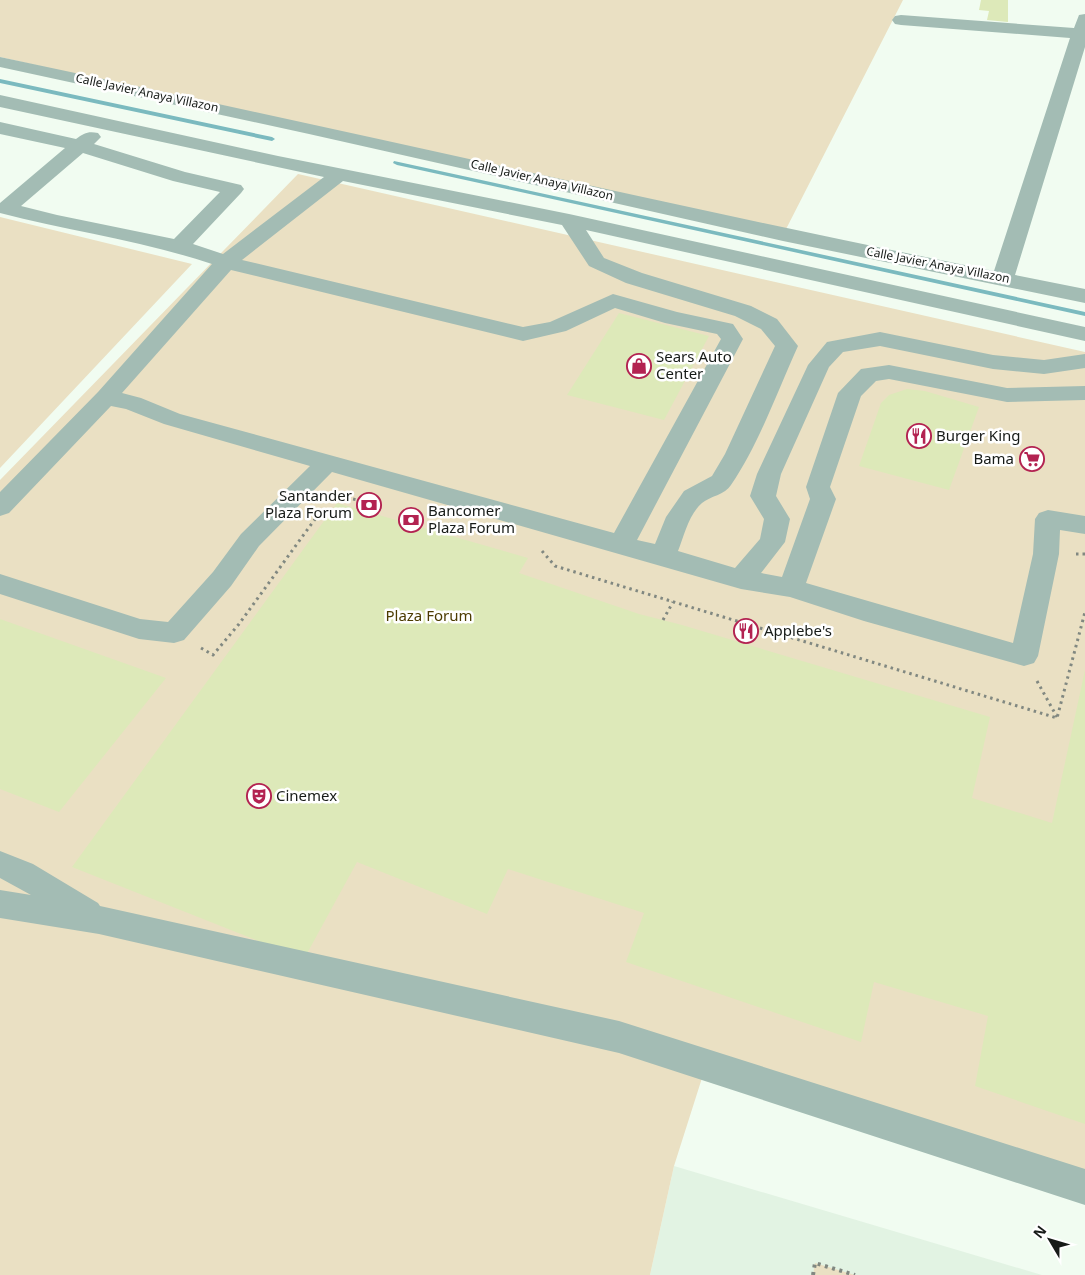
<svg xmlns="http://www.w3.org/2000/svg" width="1085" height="1275" font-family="'Noto Sans',sans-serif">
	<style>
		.built { fill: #e2f3e3 }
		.green { fill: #eae0c3 }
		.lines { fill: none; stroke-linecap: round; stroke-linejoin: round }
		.stream { fill: #7bbabf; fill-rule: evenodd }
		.building { fill: #dde9b9 }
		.path-far1 { stroke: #818881; stroke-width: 3; stroke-dasharray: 2.5 4; stroke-linecap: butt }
		.path { stroke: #818881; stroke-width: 4; stroke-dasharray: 3 4.5; stroke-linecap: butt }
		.minor { fill: #a3bcb4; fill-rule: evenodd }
		.labels { text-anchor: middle; stroke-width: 5; stroke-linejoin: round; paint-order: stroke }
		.far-street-label { font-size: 12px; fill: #171b18; stroke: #fff }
		.poi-label { font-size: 15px; fill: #171b18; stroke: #fff; text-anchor: start }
		.park-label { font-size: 15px; fill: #4c3b00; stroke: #fff }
	</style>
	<rect width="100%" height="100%" fill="#f1fcf1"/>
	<!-- built -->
	<path class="built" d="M 674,1166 L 1042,1275 L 650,1275 Z"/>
	<!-- green -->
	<path class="green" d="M 0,0 L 903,0 L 783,235 L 0,57 Z
		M 298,174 L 1085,352 L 1085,1201 L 702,1078 L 674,1166 L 650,1275 L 0,1275 L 0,480 Z
		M 0,217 L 192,264 L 0,468 Z
		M 815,1263 L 855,1275 L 813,1275 Z"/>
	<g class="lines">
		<!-- stream -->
		<path class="stream" d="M 0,79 L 272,137 L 275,139 L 272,141 L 0,83 Z
			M 394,161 L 1085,312 L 1085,316 L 397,165 L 393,163 Z"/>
	</g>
	<!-- building -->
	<path class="building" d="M 981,0 L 1008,0 L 1008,22 L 987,20 L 989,11 L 979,10 Z
		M 619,313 L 709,336 L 664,420 L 567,395 Z
		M 907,389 L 925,391 L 979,407 L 949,490 L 859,466 L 881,403 L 889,395 Z
		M 337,503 L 528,558 L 519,573 L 639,614 L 682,625 L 990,717 L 972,798 L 1052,823 L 1085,670 L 1085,1124 L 975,1086 L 988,1016 L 874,982 L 861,1042 L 626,962 L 644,913 L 508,869 L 487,914 L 357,862 L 304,959 L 72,867 Z
		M 0,619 L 166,678 L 59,812 L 0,789 Z"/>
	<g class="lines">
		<!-- path-far1 -->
		<path class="path-far1" d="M 334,495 L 362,501
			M 542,551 L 555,566 L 1057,718 L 1085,612
			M 1076,554 L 1085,554
			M 663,620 L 673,602
			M 201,648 L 213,655 L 239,624 L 318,515
			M 1037,681 L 1057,717"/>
		<!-- path -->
		<path class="path" d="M 813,1275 L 815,1263 L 855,1275"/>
		<!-- minor -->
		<path class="minor" d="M 1085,14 L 1085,47 L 1015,275 L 1085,289 L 1085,303 L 783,241 L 309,134 L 0,67 L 0,57 C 332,127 662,204 994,271 L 1070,38 L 901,25 L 895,24 L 892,20 L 895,16 L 901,15 L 1074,28 L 1079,15 Z
			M 0,95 L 278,156 L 569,214 L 1085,327 L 1085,341 L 586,230 L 604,258 L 642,273 L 751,306 L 777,319 L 798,346 C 778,390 758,446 731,485 C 725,495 710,496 702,503 C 689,514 684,536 678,551 L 735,568 L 760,539 L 764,519 L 750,496 L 757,474 L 808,365 L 827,342 L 880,332 L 993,355 L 1044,360 L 1085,354 L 1085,368 L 1044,374 L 993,369 L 880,346 L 843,352 L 829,367 L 781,474 L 776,496 L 790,519 L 785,542 L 761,573 L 782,577 L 810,499 L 806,487 L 838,393 L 861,369 L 889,365 L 1007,388 L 1085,386 L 1085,400 L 1007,402 L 889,379 L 876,381 L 861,396 L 830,487 L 836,499 L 806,583 L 1013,643 L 1033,554 L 1035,519 L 1039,513 L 1048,510 L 1085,516 L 1085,534 L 1060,530 L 1059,554 L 1038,656 L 1034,663 L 1024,666 L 864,621 L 790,597 L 741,589 L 332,472 L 259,546 L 231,586 L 184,640 L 174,643 L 139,639 L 0,594 L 0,574 L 140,619 L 168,622 L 213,572 L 241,534 L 310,466 L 164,424 L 126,409 L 111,406 L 9,513 L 0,516 L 0,492 L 98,392 L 212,264 C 143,241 70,231 0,213 L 0,203 L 65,148 L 0,134 L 0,122 L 76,139 C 84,133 88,131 98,133 L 101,137 L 94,144 L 185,172 L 241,185 L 244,189 L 241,193 L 193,244 L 223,254 L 324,177 L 0,107 ZM 83,153 L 173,181 L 220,192 L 174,239 L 57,215 L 21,206 ZM 343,181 L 562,225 L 589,266 L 626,283 L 735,316 L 761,329 L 775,346 L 725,454 L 712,476 L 684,491 L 666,517 L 655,544 L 637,540 L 743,339 L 733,324 L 677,312 L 613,294 L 550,322 L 523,327 L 242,260 ZM 231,270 L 523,341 L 566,331 L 615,308 L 665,323 L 717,334 L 721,339 L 614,533 L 180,414 L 141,398 L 122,393 Z
			M 0,851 L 33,864 L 98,903 L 100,906 L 619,1021 L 1085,1169 L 1085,1205 L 619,1053 L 99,934 L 0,918 L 0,890 L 31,895 L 0,878 Z"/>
	</g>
	<!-- icons -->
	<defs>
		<symbol id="shop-ring" viewBox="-11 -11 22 22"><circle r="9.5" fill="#fff" stroke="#b32251" stroke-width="1.5"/><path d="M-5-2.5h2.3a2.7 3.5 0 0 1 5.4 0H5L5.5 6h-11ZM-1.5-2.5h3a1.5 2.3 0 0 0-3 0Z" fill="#b32251"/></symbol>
		<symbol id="restaurant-ring" viewBox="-11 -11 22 22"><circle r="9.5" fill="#fff" stroke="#b32251" stroke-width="1.5"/><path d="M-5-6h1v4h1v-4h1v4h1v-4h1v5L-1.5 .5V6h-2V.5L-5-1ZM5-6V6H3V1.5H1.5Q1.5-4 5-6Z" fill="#b32251"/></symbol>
		<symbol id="supermarket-ring" viewBox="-11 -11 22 22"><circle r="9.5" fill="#fff" stroke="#b32251" stroke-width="1.5"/><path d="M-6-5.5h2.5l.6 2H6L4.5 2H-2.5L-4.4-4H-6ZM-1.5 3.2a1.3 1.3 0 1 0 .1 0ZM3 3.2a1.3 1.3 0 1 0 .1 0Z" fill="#b32251"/></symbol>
		<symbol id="bank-ring" viewBox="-11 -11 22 22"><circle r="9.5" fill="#fff" stroke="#b32251" stroke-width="1.5"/><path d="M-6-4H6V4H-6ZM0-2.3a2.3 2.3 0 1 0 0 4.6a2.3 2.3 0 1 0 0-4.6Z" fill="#b32251"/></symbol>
		<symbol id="theatre-ring" viewBox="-11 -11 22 22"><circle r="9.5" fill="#fff" stroke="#b32251" stroke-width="1.5"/><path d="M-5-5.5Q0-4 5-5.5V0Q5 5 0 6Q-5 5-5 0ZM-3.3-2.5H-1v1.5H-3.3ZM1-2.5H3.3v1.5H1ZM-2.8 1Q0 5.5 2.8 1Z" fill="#b32251"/></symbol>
	</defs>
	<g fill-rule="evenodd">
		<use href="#shop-ring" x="625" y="352" width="28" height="28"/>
		<use href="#restaurant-ring" x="905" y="422" width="28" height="28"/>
		<use href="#supermarket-ring" x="1018" y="445" width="28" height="28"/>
		<use href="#bank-ring" x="355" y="491" width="28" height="28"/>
		<use href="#bank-ring" x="397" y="506" width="28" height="28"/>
		<use href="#restaurant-ring" x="732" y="617" width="28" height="28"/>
		<use href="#theatre-ring" x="245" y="782" width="28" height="28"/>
	</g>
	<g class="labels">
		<!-- far-street labels -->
		<g class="far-street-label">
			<text transform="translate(147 93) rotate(12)" y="4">Calle Javier Anaya Villazon</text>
			<text transform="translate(542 180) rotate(13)" y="4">Calle Javier Anaya Villazon</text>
			<text transform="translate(938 265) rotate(11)" y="4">Calle Javier Anaya Villazon</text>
		</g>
		<!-- poi labels -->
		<g class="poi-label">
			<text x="656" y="362">Sears Auto<tspan x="656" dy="17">Center</tspan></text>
			<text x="936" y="441">Burger King</text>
			<text x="1014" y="464" text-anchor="end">Bama</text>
			<text x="352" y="501" text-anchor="end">Santander<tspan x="352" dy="17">Plaza Forum</tspan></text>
			<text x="428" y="516">Bancomer<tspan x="428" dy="17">Plaza Forum</tspan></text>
			<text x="764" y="636">Applebe's</text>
			<text x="276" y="801">Cinemex</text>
		</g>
		<!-- park labels -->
		<g class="park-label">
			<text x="429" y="621">Plaza Forum</text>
		</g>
	</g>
	<!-- north arrow -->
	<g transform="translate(1050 1240) rotate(308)" stroke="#ffffff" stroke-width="4" paint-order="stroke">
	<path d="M0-4L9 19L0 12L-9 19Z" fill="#171b18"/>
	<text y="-8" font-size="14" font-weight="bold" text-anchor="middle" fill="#171b18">N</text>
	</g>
</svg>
